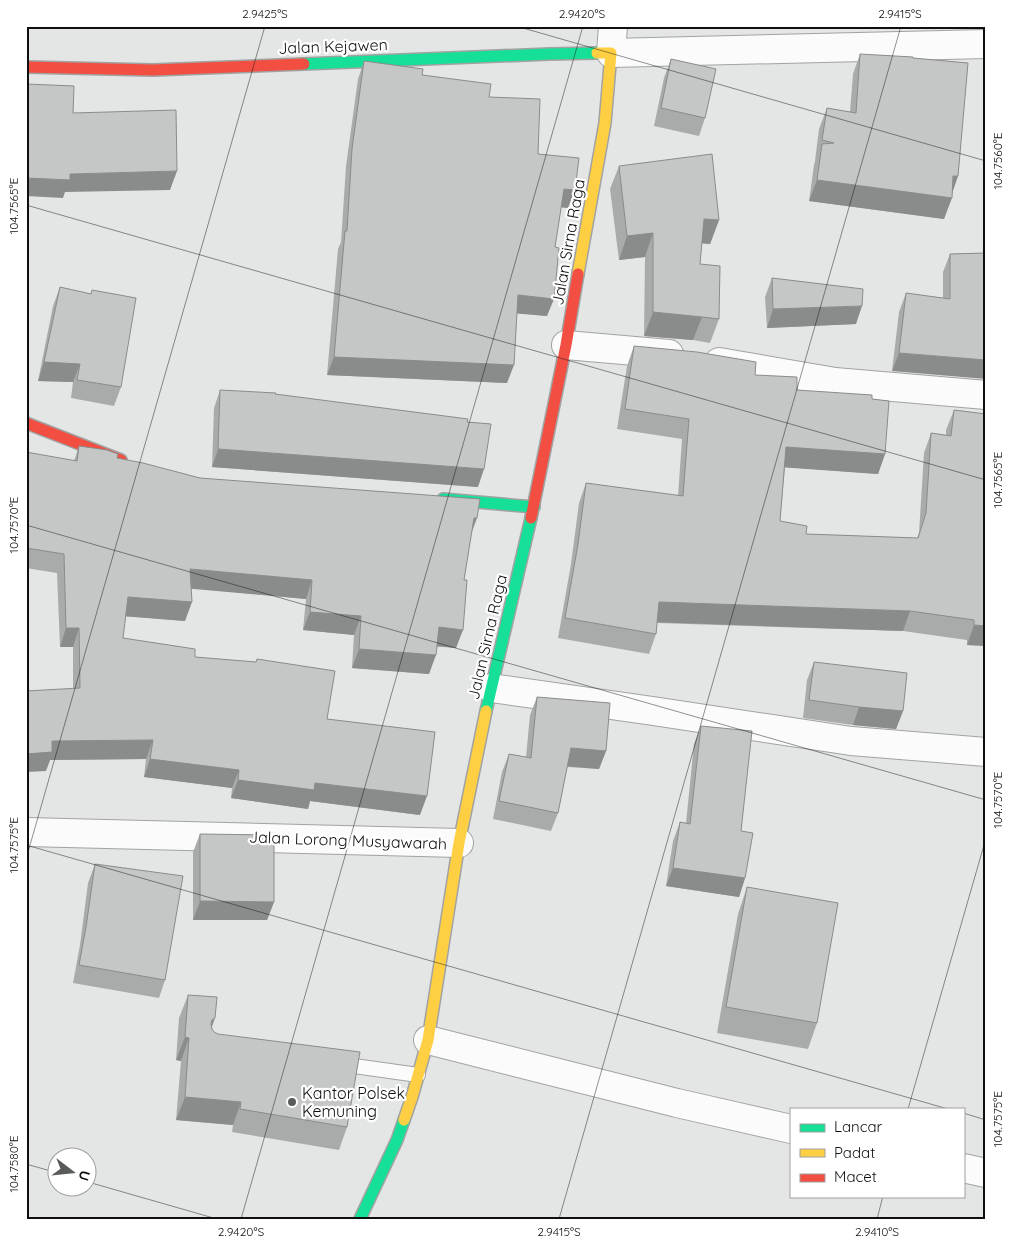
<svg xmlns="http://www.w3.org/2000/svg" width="1012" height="1245" font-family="Quicksand,sans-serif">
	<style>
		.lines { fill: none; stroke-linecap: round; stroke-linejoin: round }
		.lane-casing { stroke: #a1a3a2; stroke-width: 16 }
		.street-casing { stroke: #a1a3a2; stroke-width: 30 }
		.fast-casing { stroke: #a1a3a2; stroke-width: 14 }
		.slow-casing { stroke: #a1a3a2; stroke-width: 14 }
		.jam-casing { stroke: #a1a3a2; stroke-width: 14 }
		.lane { stroke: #fbfbfb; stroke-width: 14 }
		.street { stroke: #fbfbfb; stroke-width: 28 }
		.fast { stroke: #16e098; stroke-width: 11 }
		.slow { stroke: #ffcf43; stroke-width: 11 }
		.jam { stroke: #f24e42; stroke-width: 11 }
		.wall { fill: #a9abaa }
		.shaded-wall { fill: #8a8b8b }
		.building { fill: #c5c7c6; stroke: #8a8b8b }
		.ticks { fill: none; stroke: #0e100f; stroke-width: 1; stroke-opacity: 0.45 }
		.poi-dot { fill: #595b5a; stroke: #fff; stroke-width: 2 }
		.labels { text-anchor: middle; stroke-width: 4.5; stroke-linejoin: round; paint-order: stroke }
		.street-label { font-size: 16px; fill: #0e100f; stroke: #fff }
		.poi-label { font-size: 16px; fill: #0e100f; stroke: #fff; text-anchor: start }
		.neatline { fill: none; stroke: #0e100f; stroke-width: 2 }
		.ticks-label { font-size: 12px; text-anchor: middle; fill: #0e100f }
	</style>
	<rect width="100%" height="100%" fill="#e4e6e5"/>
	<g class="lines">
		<defs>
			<path id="lane" d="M 340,1064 L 418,1075"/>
			<path id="street" d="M 613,26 L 611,53 L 986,44
				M 566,345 L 669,354
				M 719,362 L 835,382 L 986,395
				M 491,688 L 653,711 L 851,741 L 986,752
				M 26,832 L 459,843
				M 428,1040 L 677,1103 L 791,1129
				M 963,1168 L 986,1173"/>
			<path id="fast" d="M 304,64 L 549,54 L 597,53
				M 443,499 L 534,507
				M 486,711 L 531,518
				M 360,1219 L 397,1140 L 404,1120"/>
			<path id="slow" d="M 578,274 L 605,123 L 611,53 L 597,53
				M 404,1120 L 412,1097 L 428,1040 L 459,843 L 486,711"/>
			<path id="jam" d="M 26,67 L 153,70 L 304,64
				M 26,423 L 121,460
				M 531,518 L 566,345 L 578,274"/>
		</defs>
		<!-- lane casing -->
		<use href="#lane" class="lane-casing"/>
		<!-- street casing -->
		<use href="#street" class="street-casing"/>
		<!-- fast casing -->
		<use href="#fast" class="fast-casing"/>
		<!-- slow casing -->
		<use href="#slow" class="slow-casing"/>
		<!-- jam casing -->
		<use href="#jam" class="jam-casing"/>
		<!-- lane -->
		<use href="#lane" class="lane"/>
		<!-- street -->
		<use href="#street" class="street"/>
		<!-- fast -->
		<use href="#fast" class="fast"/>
		<!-- slow -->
		<use href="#slow" class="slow"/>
		<!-- jam -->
		<use href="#jam" class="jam"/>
	</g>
	<!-- wall -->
	<path class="wall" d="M 860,54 L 952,192 L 944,219 L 809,201 L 814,165 L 815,161 L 819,129 L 827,108 L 850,112 L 853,74 Z
		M 671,59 L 705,118 L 699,136 L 654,126 L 664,78 Z
		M 364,61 L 422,75 L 489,97 L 538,154 L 568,208 L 561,207 L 555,247 L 547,316 L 517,313 L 507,383 L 327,375 L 338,249 L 341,242 L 346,166 L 358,79 Z
		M 619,166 L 719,220 L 710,244 L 702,243 L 700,264 L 719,319 L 710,343 L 693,340 L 644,336 L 645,257 L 619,260 L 610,189 Z
		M 986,253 L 892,371 L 899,312 L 906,293 L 943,298 L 943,272 L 950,254 Z
		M 772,278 L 856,324 L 767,328 L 765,297 Z
		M 60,287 L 91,294 L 92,290 L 121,387 L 114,406 L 71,398 L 73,382 L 38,381 L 53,306 Z
		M 634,346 L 755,375 L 797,390 L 872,399 L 885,454 L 878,474 L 785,467 L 780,521 L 806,534 L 917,538 L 919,533 L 924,453 L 931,433 L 946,435 L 946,430 L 954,410 L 986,414 L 986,646 L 967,645 L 967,640 L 903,631 L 657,623 L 656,634 L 649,654 L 558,638 L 571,564 L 579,503 L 586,483 L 678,496 L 682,439 L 617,429 L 627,366 Z
		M 220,390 L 275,394 L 467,422 L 478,487 L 212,467 L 214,408 Z
		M 79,446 L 117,458 L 200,478 L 471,534 L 464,580 L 456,648 L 437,646 L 429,674 L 352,668 L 354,635 L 303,630 L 306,599 L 191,588 L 185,621 L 125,616 L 123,638 L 195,657 L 256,662 L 257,659 L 327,719 L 420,815 L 310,801 L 308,809 L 231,798 L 232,788 L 144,777 L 146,759 L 50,760 L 46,771 L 73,688 L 73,647 L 60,647 L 57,573 L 26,568 L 26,452 L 74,461 Z
		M 814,662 L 903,711 L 896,729 L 853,725 L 803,718 L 807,680 Z
		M 537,697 L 606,751 L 599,769 L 567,767 L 558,813 L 551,831 L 493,819 L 502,772 L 509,754 L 526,757 L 530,715 Z
		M 701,726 L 741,831 L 745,878 L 739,897 L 666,886 L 673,841 L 680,822 L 686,823 L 694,744 Z
		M 200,834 L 274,902 L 267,920 L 193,920 L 193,852 Z
		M 95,864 L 165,980 L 159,998 L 73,983 L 80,945 L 88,883 Z
		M 747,887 L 817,1023 L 808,1049 L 717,1033 L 738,914 Z
		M 188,995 L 214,1032 L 347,1127 L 339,1150 L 232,1132 L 233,1125 L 176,1120 L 181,1061 L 176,1060 L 179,1018 Z"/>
	<!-- shaded-wall -->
	<path class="shaded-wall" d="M 325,26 L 343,26 L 325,28 Z
		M 177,171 L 170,190 L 65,192 L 63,198 L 26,196 L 26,178 L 70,174 Z
		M 953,176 L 958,176 L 951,197 Z
		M 817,180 L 952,198 L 944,219 L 809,201 Z
		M 564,189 L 575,190 L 568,208 L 558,207 Z
		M 704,219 L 719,220 L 710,244 L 696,243 Z
		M 653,233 L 645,257 L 619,260 L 627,236 Z
		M 518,295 L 554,299 L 547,316 L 511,313 Z
		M 862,306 L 856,324 L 767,328 L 773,309 Z
		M 653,312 L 702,317 L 693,340 L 644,336 Z
		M 899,353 L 986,360 L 986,379 L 892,371 Z
		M 334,357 L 514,365 L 507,383 L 327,375 Z
		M 44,362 L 80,364 L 73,382 L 38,381 Z
		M 786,447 L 885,454 L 878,474 L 779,467 Z
		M 218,449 L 484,469 L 478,487 L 212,467 Z
		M 474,518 L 477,518 L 470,537 Z
		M 190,569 L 312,580 L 306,599 L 183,588 Z
		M 128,597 L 192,602 L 185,621 L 121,616 Z
		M 659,602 L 910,611 L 903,631 L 651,622 Z
		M 310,612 L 361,616 L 354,635 L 303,630 Z
		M 974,625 L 986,626 L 986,646 L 967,645 Z
		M 439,627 L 463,630 L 456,648 L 432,646 Z
		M 66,628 L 79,628 L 73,647 L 60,647 Z
		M 359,649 L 436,655 L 429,674 L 352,668 Z
		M 859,707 L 903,711 L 896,729 L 853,725 Z
		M 153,740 L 146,759 L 50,760 L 46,771 L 26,772 L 26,754 L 52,741 Z
		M 571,748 L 606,751 L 599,769 L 564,766 Z
		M 150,759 L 239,770 L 232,788 L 144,777 Z
		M 238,780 L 315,783 L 427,796 L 420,815 L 310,801 L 308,809 L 231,798 Z
		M 673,868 L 745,878 L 739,897 L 666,886 Z
		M 200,901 L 274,902 L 267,920 L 193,920 Z
		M 215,1018 L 207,1041 L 212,1020 Z
		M 185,1037 L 189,1038 L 181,1061 L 176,1060 Z
		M 185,1097 L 241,1102 L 233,1125 L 176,1120 Z"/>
	<!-- building -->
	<path class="building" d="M 860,54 L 913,57 L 913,58 L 968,63 L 958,176 L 953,176 L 952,198 L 817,180 L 822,144 L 834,143 L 822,140 L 827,108 L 856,113 Z
		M 671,59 L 716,69 L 705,118 L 661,108 Z
		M 364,61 L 423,69 L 422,75 L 491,84 L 489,97 L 540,99 L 538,154 L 579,158 L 575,190 L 564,189 L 555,247 L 559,248 L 554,299 L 518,295 L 514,365 L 334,357 L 345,231 L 347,231 L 352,149 Z
		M 26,84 L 74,86 L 73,113 L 176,110 L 177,171 L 70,174 L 70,180 L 26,178 Z
		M 712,154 L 719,220 L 704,219 L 700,264 L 720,266 L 719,319 L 702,317 L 653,312 L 653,233 L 627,236 L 619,166 Z
		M 986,253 L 986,360 L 899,353 L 906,293 L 950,299 L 950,254 Z
		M 772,278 L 863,289 L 862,306 L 773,309 Z
		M 60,287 L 91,294 L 92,290 L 136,298 L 121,387 L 77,380 L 80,364 L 44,362 Z
		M 634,346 L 697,352 L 756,362 L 755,375 L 797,377 L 797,390 L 872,395 L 872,399 L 889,401 L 885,454 L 786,447 L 780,521 L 807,526 L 806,534 L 918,538 L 926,513 L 931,433 L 951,436 L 954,410 L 986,414 L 986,626 L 974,625 L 974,620 L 910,611 L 659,602 L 656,634 L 565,618 L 578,544 L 586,483 L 683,496 L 689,419 L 625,409 Z
		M 220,390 L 276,393 L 275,394 L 468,419 L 467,422 L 491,424 L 484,469 L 218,449 Z
		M 79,446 L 107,450 L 118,454 L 117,458 L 143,463 L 200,478 L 480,499 L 477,518 L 474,518 L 464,580 L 467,580 L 463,630 L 439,627 L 436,655 L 359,649 L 361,616 L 310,612 L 312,580 L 190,569 L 192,602 L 128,597 L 123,638 L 195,649 L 195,657 L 256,662 L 257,659 L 335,671 L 327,719 L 435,732 L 427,796 L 315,783 L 314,790 L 238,780 L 239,770 L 150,759 L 153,740 L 52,741 L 52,752 L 26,754 L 26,691 L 80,688 L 79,628 L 66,628 L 64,554 L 26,548 L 26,452 L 77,461 Z
		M 814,662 L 907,673 L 903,711 L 859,707 L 809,700 Z
		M 537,697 L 610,703 L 606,751 L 571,748 L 558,813 L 499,801 L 509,754 L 531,758 Z
		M 701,726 L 752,731 L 741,831 L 753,833 L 745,878 L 673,868 L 680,822 L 690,824 Z
		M 200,834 L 274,835 L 274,902 L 200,901 Z
		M 95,864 L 183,876 L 165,980 L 79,965 L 86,927 Z
		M 747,887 L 838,903 L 817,1023 L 726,1007 Z
		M 188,995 L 217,997 L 215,1018 L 212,1020 L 211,1024 L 212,1029 L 214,1032 L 218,1034 L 360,1052 L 347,1127 L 240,1109 L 241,1102 L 185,1097 L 189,1038 L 185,1037 Z"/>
	<!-- ticks -->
	<path class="ticks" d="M 516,26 L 986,161M 26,205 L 986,480M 26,525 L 986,800M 26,845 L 948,1109M 26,859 L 265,26M 908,1109 L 986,838M 963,1113 L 986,1120M 26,1164 L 58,1173M 88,1182 L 217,1219M 241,1219 L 583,26M 559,1219 L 901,26M 877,1219 L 883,1196"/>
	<!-- markers -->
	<circle class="poi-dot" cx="292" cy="1102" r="5"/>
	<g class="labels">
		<!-- street labels -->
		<g class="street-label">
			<text transform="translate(333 46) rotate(-2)" y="6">Jalan Kejawen</text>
			<text transform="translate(568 242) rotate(-80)" y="6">Jalan Sirna Raga</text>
			<text transform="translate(487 637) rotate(-77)" y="6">Jalan Sirna Raga</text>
			<text transform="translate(348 840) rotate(2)" y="6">Jalan Lorong Musyawarah</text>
		</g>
		<!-- poi labels -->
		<g class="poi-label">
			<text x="302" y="1099">Kantor Polsek<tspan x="302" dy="18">Kemuning</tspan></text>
		</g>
	</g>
	<!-- border -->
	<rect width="1012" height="1245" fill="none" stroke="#ffffff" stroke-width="55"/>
	<!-- legend -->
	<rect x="790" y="1108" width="175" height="90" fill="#ffffff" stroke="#9f9f9f"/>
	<rect x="800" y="1124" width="25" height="8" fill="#16e098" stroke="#9f9f9f"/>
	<text x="834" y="1132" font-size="15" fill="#0e100f">Lancar</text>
	<rect x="800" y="1149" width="25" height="8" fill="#ffcf43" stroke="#9f9f9f"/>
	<text x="834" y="1158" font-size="15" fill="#0e100f">Padat</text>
	<rect x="800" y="1174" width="25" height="8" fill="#f24e42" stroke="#9f9f9f"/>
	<text x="834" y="1182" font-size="15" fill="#0e100f">Macet</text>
	<!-- north arrow -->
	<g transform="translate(72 1172) rotate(106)"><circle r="24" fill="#ffffff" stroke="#9f9f9f"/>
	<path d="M0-4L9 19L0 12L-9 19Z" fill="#595b5a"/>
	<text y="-8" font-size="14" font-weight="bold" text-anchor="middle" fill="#0e100f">U</text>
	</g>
	<rect x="28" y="28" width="956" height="1190" class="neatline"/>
	<g class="ticks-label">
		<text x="265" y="18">2.9425°S</text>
		<text x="582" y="18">2.9420°S</text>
		<text x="900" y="18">2.9415°S</text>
		<text transform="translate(998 161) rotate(-90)" y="4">104.7560°E</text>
		<text transform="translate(14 206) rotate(-90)" y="4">104.7565°E</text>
		<text transform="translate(998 480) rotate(-90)" y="4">104.7565°E</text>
		<text transform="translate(14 525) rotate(-90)" y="4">104.7570°E</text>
		<text transform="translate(998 800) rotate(-90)" y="4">104.7570°E</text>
		<text transform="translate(14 845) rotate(-90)" y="4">104.7575°E</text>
		<text transform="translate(998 1119) rotate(-90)" y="4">104.7575°E</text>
		<text transform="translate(14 1164) rotate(-90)" y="4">104.7580°E</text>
		<text x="241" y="1236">2.9420°S</text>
		<text x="559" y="1236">2.9415°S</text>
		<text x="877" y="1236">2.9410°S</text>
	</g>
</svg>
